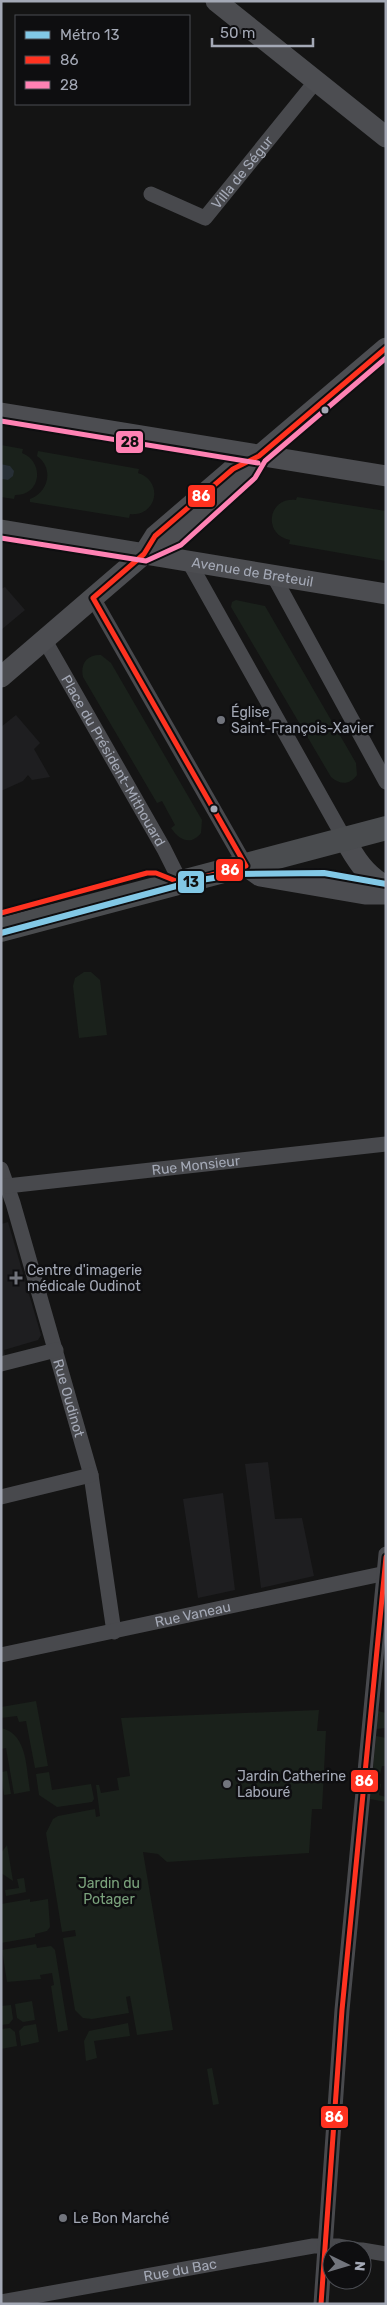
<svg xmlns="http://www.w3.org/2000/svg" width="387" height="2305" font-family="Rubik,sans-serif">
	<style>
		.built { fill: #1e1e20 }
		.green { fill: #1a211b }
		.water { fill: #272f36 }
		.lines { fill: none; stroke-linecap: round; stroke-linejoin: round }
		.street { stroke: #48494d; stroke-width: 15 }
		.secondary { stroke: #4c4d51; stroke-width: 21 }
		.primary { stroke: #4a4c4f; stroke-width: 24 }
		.bus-1-casing { stroke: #0e0e10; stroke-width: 9 }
		.bus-2-casing { stroke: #0e0e10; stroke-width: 9 }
		.bus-1 { stroke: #ff3220; stroke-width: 5 }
		.bus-2 { stroke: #ff82b4; stroke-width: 5 }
		.metro-1-casing { stroke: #0e0e10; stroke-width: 10 }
		.metro-1 { stroke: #82c8e6; stroke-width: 6 }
		.bus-dot { fill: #a4a9b6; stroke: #0e0e10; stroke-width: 2 }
		.poi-dot { fill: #72757d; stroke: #0e0e10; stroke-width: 2 }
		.labels { text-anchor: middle; stroke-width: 5; stroke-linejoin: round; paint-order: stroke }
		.street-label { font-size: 14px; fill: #a4a9b6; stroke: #0e0e10 }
		.poi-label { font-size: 14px; fill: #a4a9b6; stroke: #0e0e10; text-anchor: start }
		.park-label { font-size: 14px; fill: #7aa27c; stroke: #0e0e10 }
		.line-badge { stroke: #0e0e10; stroke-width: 2 }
		.badge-label { font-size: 14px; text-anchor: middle; font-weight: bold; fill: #fff }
		.pale-badge-label { font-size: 14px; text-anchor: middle; font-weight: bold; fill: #111 }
	</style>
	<rect width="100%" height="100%" fill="#141414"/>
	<!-- built -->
	<path class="built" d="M 5,587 L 25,610 L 1,630 L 1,589 Z
		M 16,715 L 40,743 L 34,749 L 50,777 L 32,780 L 28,775 L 23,781 L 1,791 L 1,727 Z
		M 8,1222 L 41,1335 L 38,1340 L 4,1350 L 5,1356 L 1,1357 L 1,1224 Z
		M 268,1462 L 275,1519 L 302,1518 L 314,1576 L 261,1588 L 245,1464 Z
		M 223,1493 L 235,1590 L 198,1598 L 183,1499 Z"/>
	<!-- green -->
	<path class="green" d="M 1,445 L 23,449 L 22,453 C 45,462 41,496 15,495 L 14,499 L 1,497 L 1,479 L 8,480 L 12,469 L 9,466 L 1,464 Z
		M 38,451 L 139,469 L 138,473 C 164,481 157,517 130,514 L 129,518 L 30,502 L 30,499 C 49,492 54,468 37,456 Z
		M 297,497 L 386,511 L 386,561 L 289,544 L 290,540 C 262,535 268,496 296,500 Z
		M 236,600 L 265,606 L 356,763 L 357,775 C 350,785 340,785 331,777 L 231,607 L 232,602 Z
		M 101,655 L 111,663 L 202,820 L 201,833 C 191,846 179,840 171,828 L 175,825 L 162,801 L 157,803 L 83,677 C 80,664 87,654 101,655 Z
		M 84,972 L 91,972 L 100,980 L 107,1035 L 79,1038 L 73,986 L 75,978 Z
		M 36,1701 L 48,1766 L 35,1768 L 26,1721 L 19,1722 L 17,1716 L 1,1718 L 1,1707 Z
		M 319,1710 L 317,1731 L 326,1731 L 322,1809 L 312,1809 L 309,1853 L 167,1862 L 158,1854 L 143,1852 L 173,2030 L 137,2035 L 130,1996 L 126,1997 L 129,2013 L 92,2019 L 83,2018 L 75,2010 L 63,1938 L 76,1936 L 75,1930 L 62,1932 L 46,1833 L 53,1819 L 58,1816 L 95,1809 L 96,1817 L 100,1816 L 96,1785 L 99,1785 L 101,1793 L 119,1790 L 117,1778 L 130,1776 L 121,1718 Z
		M 378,1711 L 386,1713 L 386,1728 L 376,1729 Z
		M 1,1728 C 28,1734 26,1769 30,1791 L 14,1794 L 6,1748 L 1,1749 Z
		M 376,1736 L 386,1738 L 386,1766 L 382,1766 L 378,1783 L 381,1784 L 379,1795 L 386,1797 L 386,1802 L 370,1799 Z
		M 7,1771 L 11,1794 L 4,1795 L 1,1772 Z
		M 49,1772 L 52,1790 L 91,1784 L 94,1799 L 92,1802 L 57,1807 L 39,1795 L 36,1774 Z
		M 7,1845 L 13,1881 L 1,1873 L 1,1853 Z
		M 24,1878 L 26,1892 L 6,1896 L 5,1890 L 19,1888 L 17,1879 Z
		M 30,1899 L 30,1902 L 48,1899 L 50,1927 L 47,1931 L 35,1934 L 35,1937 L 1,1943 L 1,1904 Z
		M 36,1944 L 37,1948 L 51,1946 L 55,1950 L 68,2030 L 58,2032 L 51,1986 L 54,1985 L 52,1973 L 40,1975 L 41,1979 L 7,1982 L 2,1950 Z
		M 32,2001 L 35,2020 L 23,2022 L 17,2018 L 15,2004 Z
		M 11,2005 L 13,2019 L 9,2024 L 1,2025 L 1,2006 Z
		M 128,2023 L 130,2036 L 94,2041 L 97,2058 L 86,2061 L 84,2041 L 89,2031 Z
		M 36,2024 L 39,2042 L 21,2046 L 19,2031 L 24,2026 Z
		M 10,2028 L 15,2032 L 17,2046 L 1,2049 L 1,2029 Z
		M 212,2068 L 219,2104 L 213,2105 L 207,2069 Z"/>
	<!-- water -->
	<path class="water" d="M 1,464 L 10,466 L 14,471 L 13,476 L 8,480 L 1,479 Z"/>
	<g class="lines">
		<!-- street -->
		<g class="street">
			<path id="s1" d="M 151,194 L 205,218 L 316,81"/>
			<path d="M 189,562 L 344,838"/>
			<path d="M 273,575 L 386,782"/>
			<path d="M 93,598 L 246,866"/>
			<path id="s2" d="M 44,639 L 164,849 L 181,883"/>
			<path id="s3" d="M 1,1169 L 13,1203 L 91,1475 L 114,1632"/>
			<path id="s4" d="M 7,1186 L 386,1144"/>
			<path d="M 1,1364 L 56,1350"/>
			<path d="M 1,1497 L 91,1475"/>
			<path id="s5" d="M 1,1655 L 386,1573"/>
			<path d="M 362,2250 L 386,2254"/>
			<path id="s6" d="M 1,2302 L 313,2246 L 339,2246 L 360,2250"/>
			<path d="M 321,2304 L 342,2010 L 386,1554"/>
		</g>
		<!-- secondary -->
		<g class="secondary">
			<path d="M 216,1 L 386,137"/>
			<path d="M 1,413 L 386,476"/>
			<path id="s7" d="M 1,530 L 386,594"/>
			<path d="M 145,552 L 155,536 L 233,469 L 259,456 L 386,348"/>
			<path d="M 1,677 L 144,554 L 176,539 L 250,472 L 259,456"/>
			<path d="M 344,838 C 355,858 365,875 386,886"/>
			<path d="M 246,866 L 260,876 L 365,894 L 386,894"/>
		</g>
		<!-- primary -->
		<path class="primary" d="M 1,930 L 386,828"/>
		<defs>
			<path id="bus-1" d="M 1,913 L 147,873 L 156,873 L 181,883 L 246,866 L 93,598 L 144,554 L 155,536 L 233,469 L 259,456 L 386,348
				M 321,2304 L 342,2010 L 386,1557"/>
			<path id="bus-2" d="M 1,421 L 258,463
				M 1,538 L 146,561 L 181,545 L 255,478 L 265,461 L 386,358"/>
		</defs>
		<!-- bus-1 casing -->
		<use href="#bus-1" class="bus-1-casing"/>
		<!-- bus-2 casing -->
		<use href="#bus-2" class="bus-2-casing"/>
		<!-- bus-1 -->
		<use href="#bus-1" class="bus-1"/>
		<!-- bus-2 -->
		<use href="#bus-2" class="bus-2"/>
		<defs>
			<path id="metro-1" d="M 1,933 L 195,881 L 238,874 L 324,873 L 386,884"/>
		</defs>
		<!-- metro-1 casing -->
		<use href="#metro-1" class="metro-1-casing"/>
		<!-- metro-1 -->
		<use href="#metro-1" class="metro-1"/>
	</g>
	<!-- markers -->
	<g class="bus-dot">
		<circle cx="325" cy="410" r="4.5"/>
		<circle cx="214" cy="809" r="4.5"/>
	</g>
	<g class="poi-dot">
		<circle cx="221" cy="720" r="5"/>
		<path d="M13.5 1270.5h5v5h5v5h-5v5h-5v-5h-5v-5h5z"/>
		<circle cx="227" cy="1784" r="5"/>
		<circle cx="63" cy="2218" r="5"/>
	</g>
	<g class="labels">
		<!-- street labels -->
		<g class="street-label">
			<text dy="5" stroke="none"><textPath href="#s1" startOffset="118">Villa de Ségur</textPath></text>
			<text dy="5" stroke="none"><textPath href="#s7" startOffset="255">Avenue de Breteuil</textPath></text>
			<text dy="5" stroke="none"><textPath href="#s2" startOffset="140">Place du Président-Mithouard</textPath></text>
			<text dy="5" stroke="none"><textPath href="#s4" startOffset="190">Rue Monsieur</textPath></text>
			<text dy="5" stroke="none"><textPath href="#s3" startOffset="239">Rue Oudinot</textPath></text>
			<text dy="5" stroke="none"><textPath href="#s5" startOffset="196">Rue Vaneau</textPath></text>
			<text dy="5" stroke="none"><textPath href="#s6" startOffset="182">Rue du Bac</textPath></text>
		</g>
		<!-- poi labels -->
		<g class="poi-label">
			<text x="231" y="717">Église<tspan x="231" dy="16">Saint-François-Xavier</tspan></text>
			<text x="27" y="1275">Centre d'imagerie<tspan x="27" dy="16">médicale Oudinot</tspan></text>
			<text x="237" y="1781">Jardin Catherine<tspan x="237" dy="16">Labouré</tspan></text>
			<text x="73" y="2223">Le Bon Marché</text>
		</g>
		<!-- park labels -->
		<g class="park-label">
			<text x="109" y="1888">Jardin du<tspan x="109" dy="16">Potager</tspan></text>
		</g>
	</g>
	<g class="line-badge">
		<rect x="115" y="430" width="29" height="24" rx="5" fill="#ff82b4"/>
		<rect x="187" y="484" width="29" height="24" rx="5" fill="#ff3220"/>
		<rect x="215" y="858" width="29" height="24" rx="5" fill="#ff3220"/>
		<rect x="177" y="870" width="28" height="24" rx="5" fill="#82c8e6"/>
		<rect x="350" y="1769" width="29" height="24" rx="5" fill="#ff3220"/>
		<rect x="320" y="2105" width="29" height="24" rx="5" fill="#ff3220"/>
	</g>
	<g class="badge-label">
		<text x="201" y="501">86</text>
		<text x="230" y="875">86</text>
		<text x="364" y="1786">86</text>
		<text x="334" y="2122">86</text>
	</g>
	<g class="pale-badge-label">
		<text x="130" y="447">28</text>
		<text x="191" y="887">13</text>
	</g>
	<!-- border -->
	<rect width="387" height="2305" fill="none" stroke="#a4a9b6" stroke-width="5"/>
	<!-- legend -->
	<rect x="15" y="15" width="175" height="90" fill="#0e0e10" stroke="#4a4c52"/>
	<rect x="25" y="31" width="25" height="8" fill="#82c8e6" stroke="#4a4c52"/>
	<text x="60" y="40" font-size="15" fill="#a4a9b6">Métro 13</text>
	<rect x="25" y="56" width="25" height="8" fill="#ff3220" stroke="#4a4c52"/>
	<text x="60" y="65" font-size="15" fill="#a4a9b6">86</text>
	<rect x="25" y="81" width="25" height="8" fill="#ff82b4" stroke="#4a4c52"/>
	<text x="60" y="90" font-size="15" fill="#a4a9b6">28</text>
	<!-- north arrow -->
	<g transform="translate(347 2265) rotate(95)"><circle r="24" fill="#0e0e10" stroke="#4a4c52"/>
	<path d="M0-4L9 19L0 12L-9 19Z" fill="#72757d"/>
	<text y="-8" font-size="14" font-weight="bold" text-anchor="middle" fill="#a4a9b6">N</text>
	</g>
	<!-- scale -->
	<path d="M212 38v8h101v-8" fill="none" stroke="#a4a9b6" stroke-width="2.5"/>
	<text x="220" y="38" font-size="15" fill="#a4a9b6" stroke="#0e0e10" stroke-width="4" paint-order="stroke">50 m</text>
</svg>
